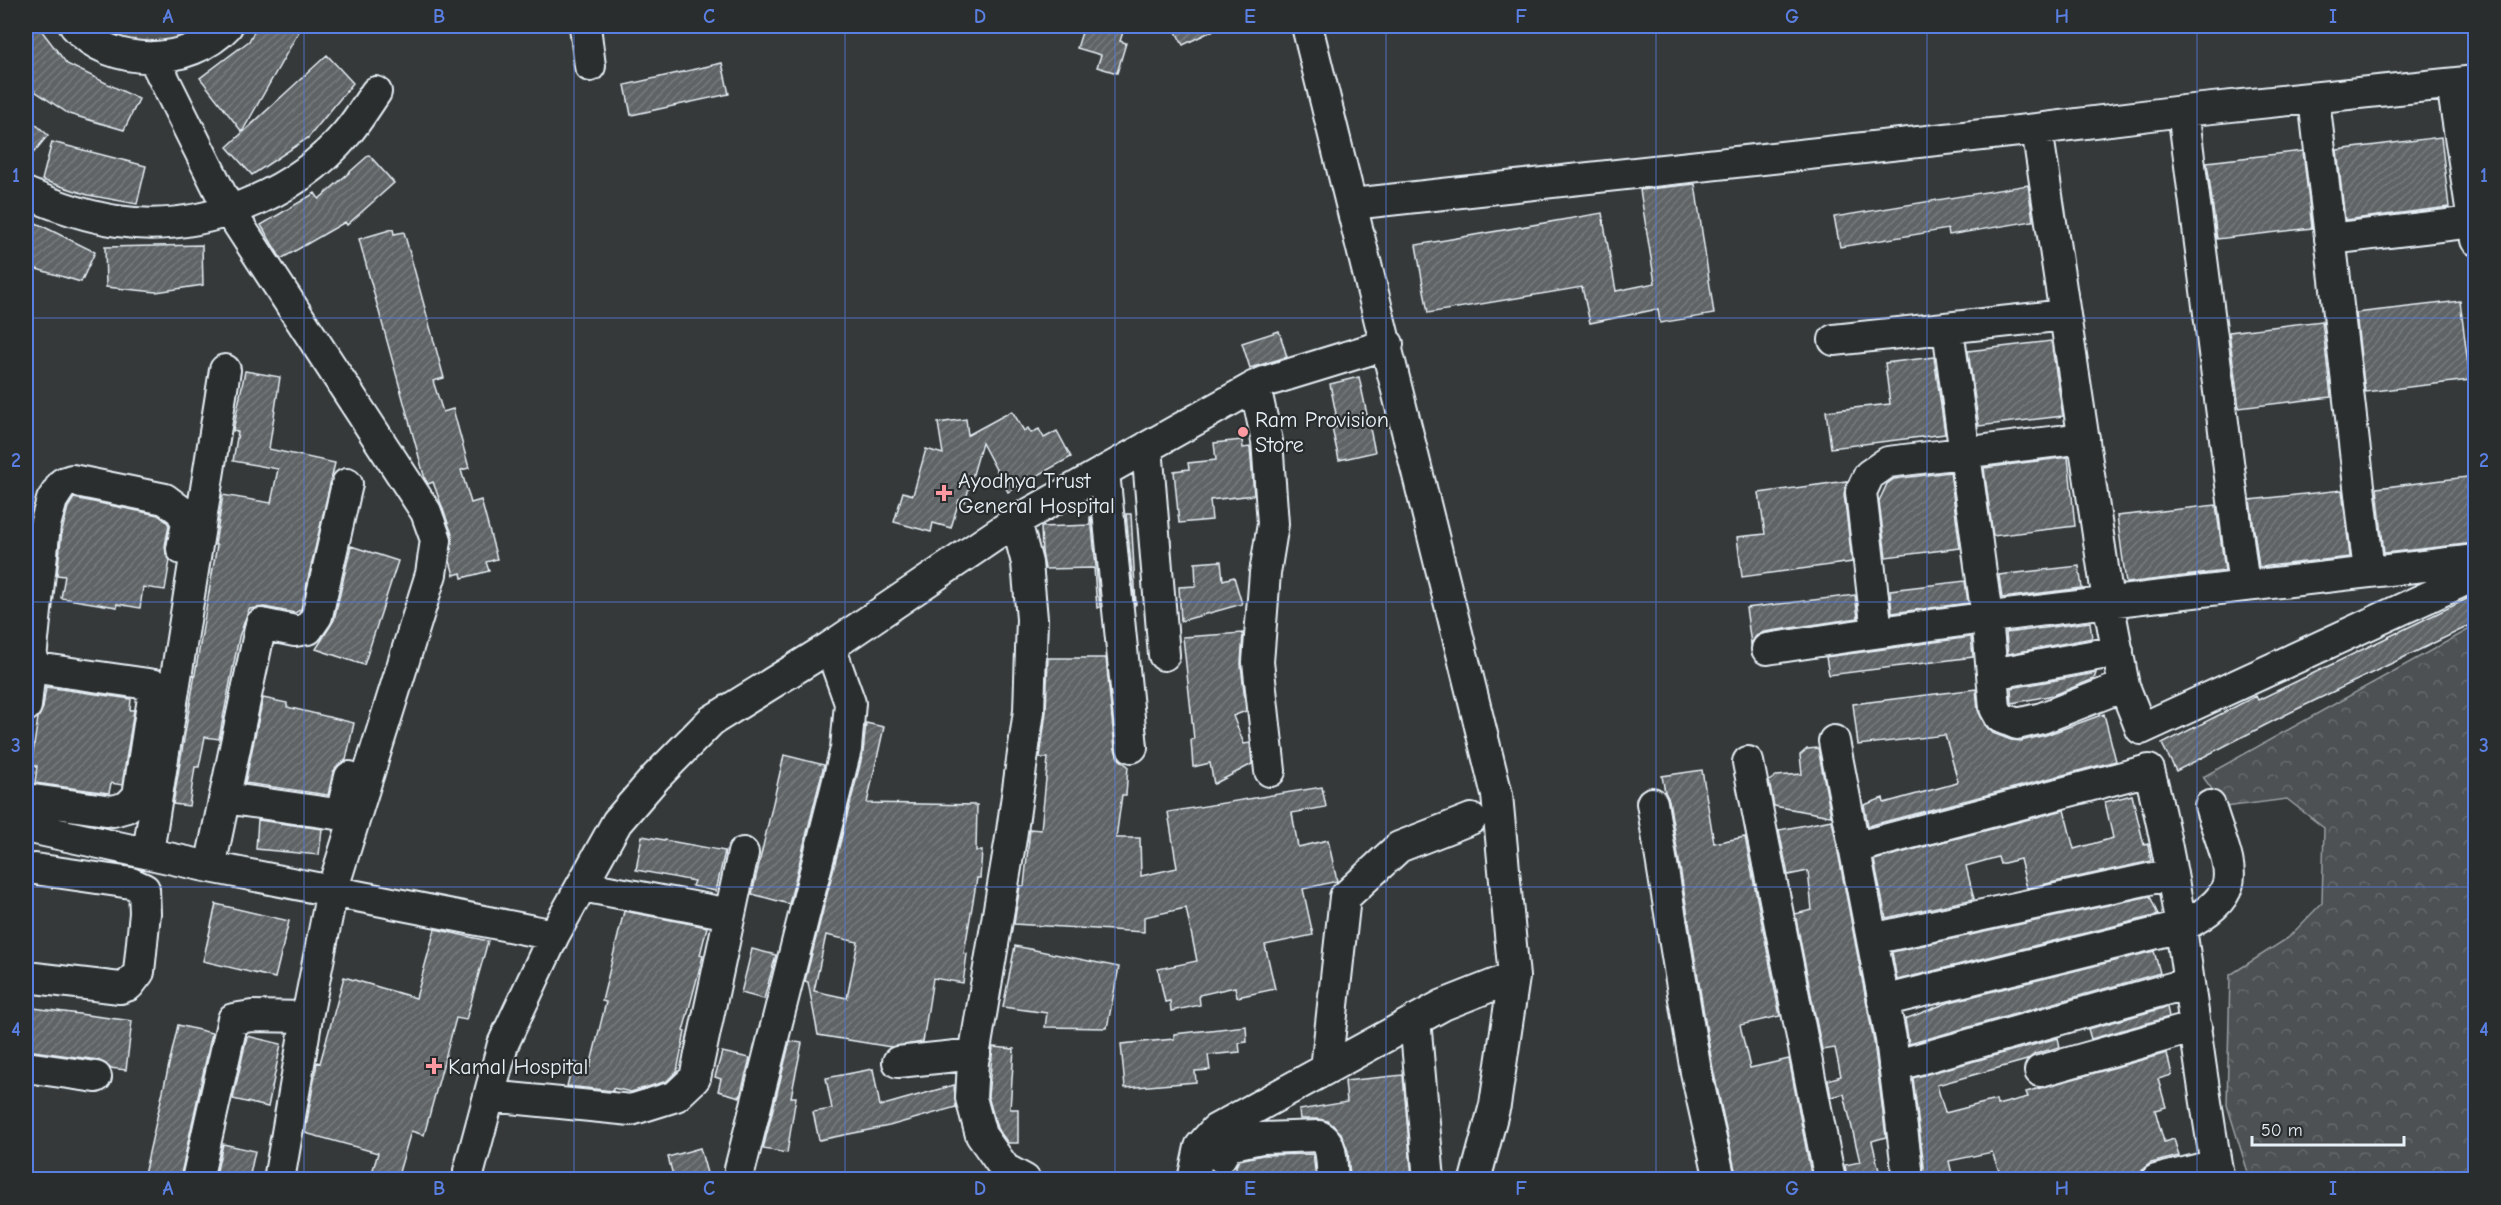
<svg xmlns="http://www.w3.org/2000/svg" width="2501" height="1205" font-family="'Comic Neue',sans-serif">
	<style>
		.green { fill: url(#green-dots); stroke: #9aa1a5; stroke-width: 1.5 }
		.forest { fill: url(#forest-crowns); stroke: #9aa1a5; stroke-width: 1.5 }
		.building { fill: url(#building-hatch); stroke: #e8f1f8; stroke-width: 1.5; fill-rule: evenodd }
		.lines { fill: none; stroke-linecap: round; stroke-linejoin: round }
		.minor-casing { stroke: #e8f1f8; stroke-width: 34 }
		.minor { stroke: #2a2d2e; stroke-width: 30 }
		.grid { fill: none; stroke: #5a7fe2; stroke-width: 1.5; stroke-opacity: 0.55 }
		.poi-dot { fill: #ff9aa2; stroke: #2a2d2e; stroke-width: 2 }
		.labels { text-anchor: middle; stroke-width: 4.5; stroke-linejoin: round; paint-order: stroke }
		.poi-label { font-size: 22px; fill: #e8f1f8; stroke: #2a2d2e; text-anchor: start }
		.neatline { fill: none; stroke: #5a7fe2; stroke-width: 2 }
		.grid-label { font-size: 20px; text-anchor: middle; font-weight: bold; fill: #5a7fe2 }
	</style>
	<defs>
		<pattern id="green-dots" width="8" height="8" patternUnits="userSpaceOnUse" patternTransform="scale(1.5)"><rect width="8" height="8" fill="#4d5152"/><path d="M2 2h.1M6 6h.1" fill="none" stroke="#676a6c" stroke-width="1.8" stroke-linecap="round"/></pattern>
		<pattern id="forest-crowns" width="20" height="18" patternUnits="userSpaceOnUse" patternTransform="scale(1.5)"><rect width="20" height="18" fill="#4d5152"/><path d="M2 6a3 3 0 1 1 6 0M12 15a3 3 0 1 1 6 0" fill="none" stroke="#676a6c"/></pattern>
		<pattern id="building-hatch" width="6" height="6" patternUnits="userSpaceOnUse" patternTransform="scale(1.5)"><rect width="6" height="6" fill="#5f6365"/><path d="M-1 1l2-2M0 6l6-6M5 7l2-2" fill="none" stroke="#767a7c"/></pattern>
	</defs>
	<rect width="100%" height="100%" fill="#35393a"/>
	<filter id="ink" filterUnits="userSpaceOnUse"><feTurbulence type="fractalNoise" baseFrequency=".0167" numOctaves="2"/><feDisplacementMap in="SourceGraphic" scale="12" xChannelSelector="R" yChannelSelector="G"/><feConvolveMatrix kernelMatrix="1 2 1 2 8 2 1 2 1" color-interpolation-filters="sRGB"/></filter>
	<g filter="url(#ink)">
		<!-- green -->
		<path class="green" d="M 89,26 L 215,26 L 189,41 L 134,47 Z"/>
		<!-- forest -->
		<path class="forest" d="M 2475,626 L 2475,1179 L 2250,1179 L 2227,1105 L 2230,975 L 2288,938 L 2322,903 L 2324,828 L 2287,799 L 2225,807 L 2203,777 Z"/>
		<!-- building -->
		<path class="building" d="M 26,26 L 38,26 L 67,64 L 139,99 L 124,130 L 69,114 L 26,85 Z
			M 257,26 L 302,26 L 242,132 L 200,78 L 249,41 Z
			M 1084,26 L 1125,26 L 1120,41 L 1126,43 L 1117,73 L 1097,67 L 1101,55 L 1077,48 Z
			M 1173,26 L 1222,26 L 1183,45 Z
			M 327,55 L 353,83 L 308,138 L 252,175 L 227,147 Z
			M 722,63 L 729,94 L 631,115 L 625,85 Z
			M 26,116 L 48,135 L 26,162 Z
			M 2441,137 L 2449,207 L 2345,220 L 2337,150 Z
			M 52,142 L 146,166 L 137,204 L 88,195 L 42,180 Z
			M 2303,151 L 2312,228 L 2217,239 L 2207,162 Z
			M 369,155 L 394,183 L 347,225 L 345,222 L 281,259 L 261,225 L 315,193 L 319,199 Z
			M 1695,184 L 1714,314 L 1660,323 L 1658,309 L 1590,323 L 1582,287 L 1428,313 L 1416,245 L 1602,213 L 1616,291 L 1655,283 L 1640,190 Z
			M 2028,185 L 2033,221 L 1949,235 L 1948,229 L 1840,247 L 1834,217 Z
			M 26,218 L 95,252 L 81,282 L 26,266 Z
			M 393,229 L 394,234 L 404,232 L 444,378 L 433,381 L 443,412 L 453,409 L 469,468 L 461,470 L 471,503 L 481,500 L 497,559 L 486,562 L 489,571 L 462,578 L 461,573 L 454,575 L 450,561 L 452,534 L 433,482 L 428,484 L 425,479 L 359,239 Z
			M 202,245 L 203,285 L 156,292 L 106,287 L 105,247 Z
			M 2460,301 L 2470,380 L 2365,392 L 2356,313 Z
			M 2322,321 L 2331,397 L 2239,408 L 2229,332 Z
			M 1279,331 L 1287,357 L 1250,368 L 1242,343 Z
			M 2051,341 L 2063,416 L 1979,426 L 1968,351 Z
			M 1934,357 L 1945,434 L 1831,448 L 1826,411 L 1890,404 L 1885,363 Z
			M 245,371 L 280,377 L 269,449 L 335,463 L 301,609 L 295,613 L 264,607 L 249,609 L 239,637 L 219,739 L 205,737 L 199,767 L 195,767 L 189,806 L 173,804 L 217,545 L 215,545 L 223,495 L 271,503 L 278,469 L 233,461 L 238,432 L 233,431 Z
			M 1359,377 L 1375,452 L 1339,460 L 1332,428 L 1337,427 L 1334,415 L 1336,414 L 1330,384 Z
			M 1012,411 L 1024,431 L 1028,428 L 1031,433 L 1039,429 L 1044,438 L 1057,431 L 1071,457 L 1008,492 L 982,443 L 965,502 L 959,500 L 951,528 L 933,523 L 931,532 L 894,522 L 903,492 L 913,495 L 926,449 L 943,454 L 938,423 L 966,419 L 968,435 Z
			M 1242,440 L 1243,448 L 1250,447 L 1254,495 L 1210,500 L 1212,520 L 1179,523 L 1174,471 L 1189,469 L 1188,463 L 1216,460 L 1214,443 Z
			M 2068,457 L 2075,526 L 1993,536 L 1984,468 Z
			M 1950,472 L 1960,548 L 1886,557 L 1879,501 L 1887,484 L 1894,479 Z
			M 2475,476 L 2475,543 L 2384,553 L 2377,488 Z
			M 1847,481 L 1844,494 L 1852,562 L 1742,577 L 1737,537 L 1765,534 L 1759,493 Z
			M 2342,490 L 2350,557 L 2259,567 L 2250,500 Z
			M 74,498 L 158,515 L 167,522 L 169,525 L 165,546 L 166,554 L 170,560 L 165,590 L 143,587 L 140,608 L 117,604 L 117,607 L 61,598 L 65,576 L 57,575 L 62,531 L 68,507 Z
			M 2216,505 L 2225,571 L 2126,583 L 2117,516 Z
			M 1126,514 L 1131,514 L 1136,604 L 1135,605 Z
			M 1090,517 L 1091,517 L 1100,607 L 1097,608 L 1094,568 L 1045,569 L 1042,552 L 1041,527 L 1090,525 Z
			M 351,546 L 398,561 L 364,665 L 316,649 L 334,620 Z
			M 1221,561 L 1223,580 L 1234,577 L 1242,604 L 1181,621 L 1179,587 L 1196,586 L 1195,563 Z
			M 2079,566 L 2082,588 L 2002,598 L 1999,575 Z
			M 1965,581 L 1968,603 L 1892,613 L 1890,590 Z
			M 1855,595 L 1858,618 L 1764,632 L 1756,636 L 1751,644 L 1746,608 Z
			M 2475,595 L 2475,623 L 2287,714 L 2176,771 L 2162,744 L 2256,696 L 2258,700 Z
			M 2090,622 L 2092,638 L 2008,654 L 2006,633 Z
			M 1243,633 L 1241,664 L 1246,711 L 1233,716 L 1244,744 L 1250,743 L 1252,764 L 1214,784 L 1210,763 L 1193,767 L 1191,740 L 1194,739 L 1183,637 Z
			M 1971,637 L 1973,657 L 1829,675 L 1826,657 Z
			M 1048,658 L 1106,658 L 1115,749 L 1118,758 L 1128,766 L 1126,795 L 1122,795 L 1116,838 L 1140,838 L 1141,876 L 1177,868 L 1168,812 L 1322,787 L 1326,807 L 1292,813 L 1298,847 L 1328,840 L 1337,881 L 1303,889 L 1313,935 L 1265,945 L 1275,989 L 1237,997 L 1235,987 L 1199,995 L 1200,1005 L 1171,1011 L 1170,1001 L 1165,1002 L 1158,969 L 1197,961 L 1186,908 L 1144,917 L 1144,932 L 1014,924 L 1020,886 L 1024,886 L 1030,829 L 1041,830 L 1048,758 L 1040,758 L 1046,712 Z
			M 2096,673 L 2094,679 L 2054,695 L 2012,703 L 2011,688 Z
			M 46,687 L 131,699 L 130,710 L 134,710 L 122,785 L 111,783 L 109,793 L 35,783 L 37,766 L 31,766 L 38,718 L 43,708 Z
			M 1976,689 L 1978,710 L 1985,725 L 1993,733 L 2011,740 L 2021,741 L 2046,735 L 2104,714 L 2116,761 L 1868,826 L 1864,805 L 1883,798 L 1884,803 L 1957,783 L 1958,781 L 1945,735 L 1858,745 L 1853,704 Z
			M 263,698 L 287,703 L 287,707 L 354,723 L 346,760 L 338,765 L 333,772 L 328,795 L 245,783 Z
			M 866,723 L 884,727 L 867,803 L 977,805 L 976,851 L 982,851 L 980,878 L 977,878 L 964,953 L 967,954 L 963,983 L 933,978 L 923,1042 L 891,1047 L 818,1035 L 808,982 L 805,981 L 863,753 ZM 826,935 L 858,942 L 847,998 L 814,991 Z
			M 1818,748 L 1831,816 L 1774,806 L 1769,781 L 1776,776 L 1802,774 L 1800,755 L 1807,749 Z
			M 784,755 L 824,765 L 789,904 L 752,894 Z
			M 1702,770 L 1714,843 L 1745,837 L 1780,1016 L 1740,1025 L 1750,1068 L 1789,1059 L 1812,1179 L 1737,1179 L 1713,1069 L 1669,800 L 1665,792 L 1662,776 Z
			M 2132,795 L 2144,845 L 2148,844 L 2151,861 L 2027,888 L 2020,859 L 2000,864 L 1998,857 L 1966,866 L 1974,899 L 1886,918 L 1874,860 L 2064,810 L 2074,849 L 2113,838 L 2105,802 Z
			M 258,820 L 322,829 L 319,855 L 256,849 Z
			M 1832,820 L 1874,1042 L 1886,1137 L 1872,1141 L 1881,1179 L 1847,1179 L 1845,1165 L 1860,1162 L 1844,1094 L 1831,1097 L 1828,1080 L 1841,1076 L 1835,1048 L 1822,1050 L 1795,914 L 1812,910 L 1808,871 L 1788,875 L 1779,830 Z
			M 642,836 L 725,851 L 716,891 L 692,886 L 694,881 L 636,870 Z
			M 2150,896 L 2158,915 L 1897,980 L 1892,952 Z
			M 216,904 L 289,921 L 275,978 L 203,961 Z
			M 624,911 L 707,927 L 700,955 L 703,956 L 683,1031 L 685,1032 L 677,1071 L 667,1081 L 631,1092 L 613,1088 L 613,1091 L 567,1086 L 573,1062 L 590,1067 L 606,1002 L 602,1001 Z
			M 435,929 L 488,941 L 466,1020 L 456,1018 L 424,1135 L 411,1131 L 397,1179 L 383,1179 L 371,1176 L 378,1153 L 305,1133 L 316,1069 L 317,1062 L 320,1063 L 344,977 L 416,998 Z
			M 1015,946 L 1119,967 L 1107,1028 L 1045,1027 L 1047,1013 L 1003,1007 Z
			M 752,949 L 776,955 L 764,999 L 741,993 Z
			M 2154,951 L 2160,973 L 1909,1044 L 1905,1019 L 1950,1002 Z
			M 26,1007 L 132,1021 L 126,1070 L 110,1068 L 98,1060 L 26,1050 Z
			M 2167,1007 L 2169,1017 L 2091,1039 L 2088,1029 Z
			M 178,1025 L 212,1033 L 180,1179 L 143,1179 Z
			M 1246,1026 L 1247,1042 L 1239,1043 L 1240,1052 L 1208,1055 L 1210,1070 L 1195,1071 L 1196,1082 L 1125,1088 L 1121,1044 L 1174,1039 L 1174,1034 Z
			M 247,1036 L 281,1044 L 268,1107 L 233,1099 Z
			M 2058,1038 L 2060,1047 L 2035,1054 L 2027,1060 L 1937,1085 L 1945,1113 L 1996,1100 L 1997,1105 L 2028,1097 L 2026,1092 L 2167,1053 L 2172,1075 L 2158,1079 L 2166,1107 L 2155,1110 L 2164,1142 L 2174,1139 L 2179,1156 L 2151,1163 L 2144,1168 L 2139,1176 L 2125,1179 L 2002,1179 L 1992,1152 L 1949,1161 L 1953,1179 L 1922,1179 L 1924,1167 L 1913,1078 Z
			M 790,1041 L 802,1043 L 791,1097 L 796,1097 L 787,1153 L 763,1149 Z
			M 993,1047 L 1014,1049 L 1010,1109 L 1018,1109 L 1018,1143 L 1008,1143 L 997,1128 L 988,1096 Z
			M 722,1052 L 750,1058 L 740,1097 L 718,1091 L 721,1079 L 715,1077 Z
			M 873,1069 L 880,1106 L 954,1085 L 956,1107 L 889,1126 L 819,1140 L 813,1112 L 832,1109 L 826,1078 Z
			M 1403,1075 L 1412,1179 L 1350,1179 L 1348,1151 L 1341,1133 L 1328,1121 L 1318,1119 L 1300,1119 L 1299,1110 L 1347,1102 L 1345,1081 Z
			M 223,1144 L 255,1151 L 249,1179 L 215,1179 Z
			M 700,1148 L 708,1177 L 698,1179 L 674,1179 L 668,1157 Z
			M 1313,1154 L 1316,1179 L 1237,1179 L 1236,1166 L 1239,1160 L 1263,1155 Z"/>
		<g class="lines">
			<defs>
				<path id="minor" d="M 75,26 C 112,69 190,66 227,26
					M 585,26 L 590,66
					M 1307,26 L 1497,795 L 1514,977 L 1495,1105 L 1475,1180
					M 153,57 L 229,210 L 426,512 L 436,540 L 431,574 L 332,891 L 307,1017 L 279,1180
					M 2452,84 L 2476,240
					M 2314,99 L 2369,572
					M 2183,111 L 2244,586
					M 2037,129 L 2108,601 L 2124,686 L 2141,729 L 2476,575
					M 26,193 C 56,206 84,216 117,221 C 200,234 294,196 347,133 C 358,120 367,105 376,92
					M 1352,204 L 2037,129 L 2183,111 L 2476,81
					M 2330,239 L 2473,222
					M 1948,329 L 1987,617 L 1995,708 L 2000,717 L 2017,724 L 2042,718 L 2124,686
					M 1834,340 L 2065,315
					M 1255,386 L 1267,441 L 1273,524 L 1265,573 L 1258,662 L 1270,771
					M 1147,447 L 1164,655
					M 1104,472 L 1132,747
					M 1016,521 L 1027,563 L 1032,619 L 1029,711 L 1011,838 L 973,1062 L 971,1098 L 981,1135 L 1005,1169 L 1025,1180
					M 1877,632 L 1861,492 L 1869,475 L 1888,462 L 2084,438
					M 1767,649 C 2002,612 2239,587 2476,560
					M 1992,674 L 2118,651
					M 26,706 L 45,525 L 52,500 L 63,483 L 72,480 L 165,499 L 181,511 L 187,523 L 182,549
					M 1834,741 L 1891,1039 L 1907,1169 L 1904,1180
					M 1748,762 L 1830,1180
					M 225,798 L 336,814 L 343,806 L 350,777
					M 26,799 L 113,811 L 127,807 L 138,796 L 155,685 L 30,667
					M 1652,803 L 1696,1072 L 1720,1180
					M 26,827 L 210,867 L 554,935
					M 1854,848 L 2149,770 C 2185,904 2193,1044 2219,1180
					M 148,852 L 225,370
					M 210,867 L 261,624 L 295,631 L 308,629 L 317,616 L 347,484
					M 582,886 L 730,914
					M 1872,939 L 2172,874
					M 26,977 L 120,988 L 129,985 L 139,972 L 145,913 L 144,889 L 131,883 L 35,869
					M 1883,1001 L 2181,927 C 2251,891 2229,869 2210,806
					M 1415,1020 L 1429,1180
					M 898,1062 L 975,1054
					M 1894,1066 L 2189,983
					M 26,1067 L 96,1077
					M 1326,1069 L 1345,897 L 1399,847 L 1471,819
					M 2040,1071 L 2196,1027
					M 489,1096 L 631,1110 L 676,1096 L 695,1078 L 743,853
					M 1221,1157 L 1228,1145 L 1261,1138 L 1319,1136 C 1334,1142 1331,1165 1333,1180
					M 740,1169 L 846,749 L 850,703 L 830,647
					M 197,1180 L 233,1019 L 252,1016 L 307,1017
					M 469,1180 L 469,1171 L 503,1044 L 554,935 L 617,822 L 656,777 L 711,721 L 830,647 L 1016,521 L 1261,383 L 1388,344
					M 1193,1180 L 1200,1147 L 1215,1130 L 1443,1005 L 1514,977
					M 2156,1180 L 2216,1165"/>
			</defs>
			<!-- minor casing -->
			<use href="#minor" class="minor-casing"/>
			<!-- minor -->
			<use href="#minor" class="minor"/>
		</g>
	</g>
	<!-- grid -->
	<path class="grid" d="M 304,26 L 304,1180M 574,26 L 574,1180M 845,26 L 845,1180M 1115,26 L 1115,1180M 1386,26 L 1386,1180M 1656,26 L 1656,1180M 1927,26 L 1927,1180M 2197,26 L 2197,1180M 26,318 L 2476,318M 26,602 L 2476,602M 26,887 L 2476,887"/>
	<!-- markers -->
	<g class="poi-dot">
		<circle cx="1243" cy="432" r="6"/>
		<path d="M941 484h6v6h6v6h-6v6h-6v-6h-6v-6h6z"/>
		<path d="M431 1057h6v6h6v6h-6v6h-6v-6h-6v-6h6z"/>
	</g>
	<g class="labels">
		<!-- poi labels -->
		<g class="poi-label">
			<text x="1255" y="427">Ram Provision<tspan x="1255" dy="25">Store</tspan></text>
			<text x="958" y="488">Ayodhya Trust<tspan x="958" dy="25">General Hospital</tspan></text>
			<text x="448" y="1074">Kamal Hospital</text>
		</g>
	</g>
	<!-- margin -->
	<rect width="2501" height="1205" fill="none" stroke="#2a2d2e" stroke-width="66"/>
	<!-- scale -->
	<path d="M2252 1136v9h152v-9" fill="none" stroke="#e8f1f8" stroke-width="3"/>
	<text x="2261" y="1136" font-size="18" fill="#e8f1f8" stroke="#2a2d2e" stroke-width="4.5" paint-order="stroke">50 m</text>
	<rect x="33" y="33" width="2435" height="1139" class="neatline"/>
	<g class="grid-label">
		<text x="168" y="23">A</text>
		<text x="439" y="23">B</text>
		<text x="709" y="23">C</text>
		<text x="980" y="23">D</text>
		<text x="1250" y="23">E</text>
		<text x="1521" y="23">F</text>
		<text x="1792" y="23">G</text>
		<text x="2062" y="23">H</text>
		<text x="2333" y="23">I</text>
		<text x="16" y="182">1</text>
		<text x="2484" y="182">1</text>
		<text x="16" y="467">2</text>
		<text x="2484" y="467">2</text>
		<text x="16" y="752">3</text>
		<text x="2484" y="752">3</text>
		<text x="16" y="1036">4</text>
		<text x="2484" y="1036">4</text>
		<text x="168" y="1195">A</text>
		<text x="439" y="1195">B</text>
		<text x="709" y="1195">C</text>
		<text x="980" y="1195">D</text>
		<text x="1250" y="1195">E</text>
		<text x="1521" y="1195">F</text>
		<text x="1792" y="1195">G</text>
		<text x="2062" y="1195">H</text>
		<text x="2333" y="1195">I</text>
	</g>
</svg>
